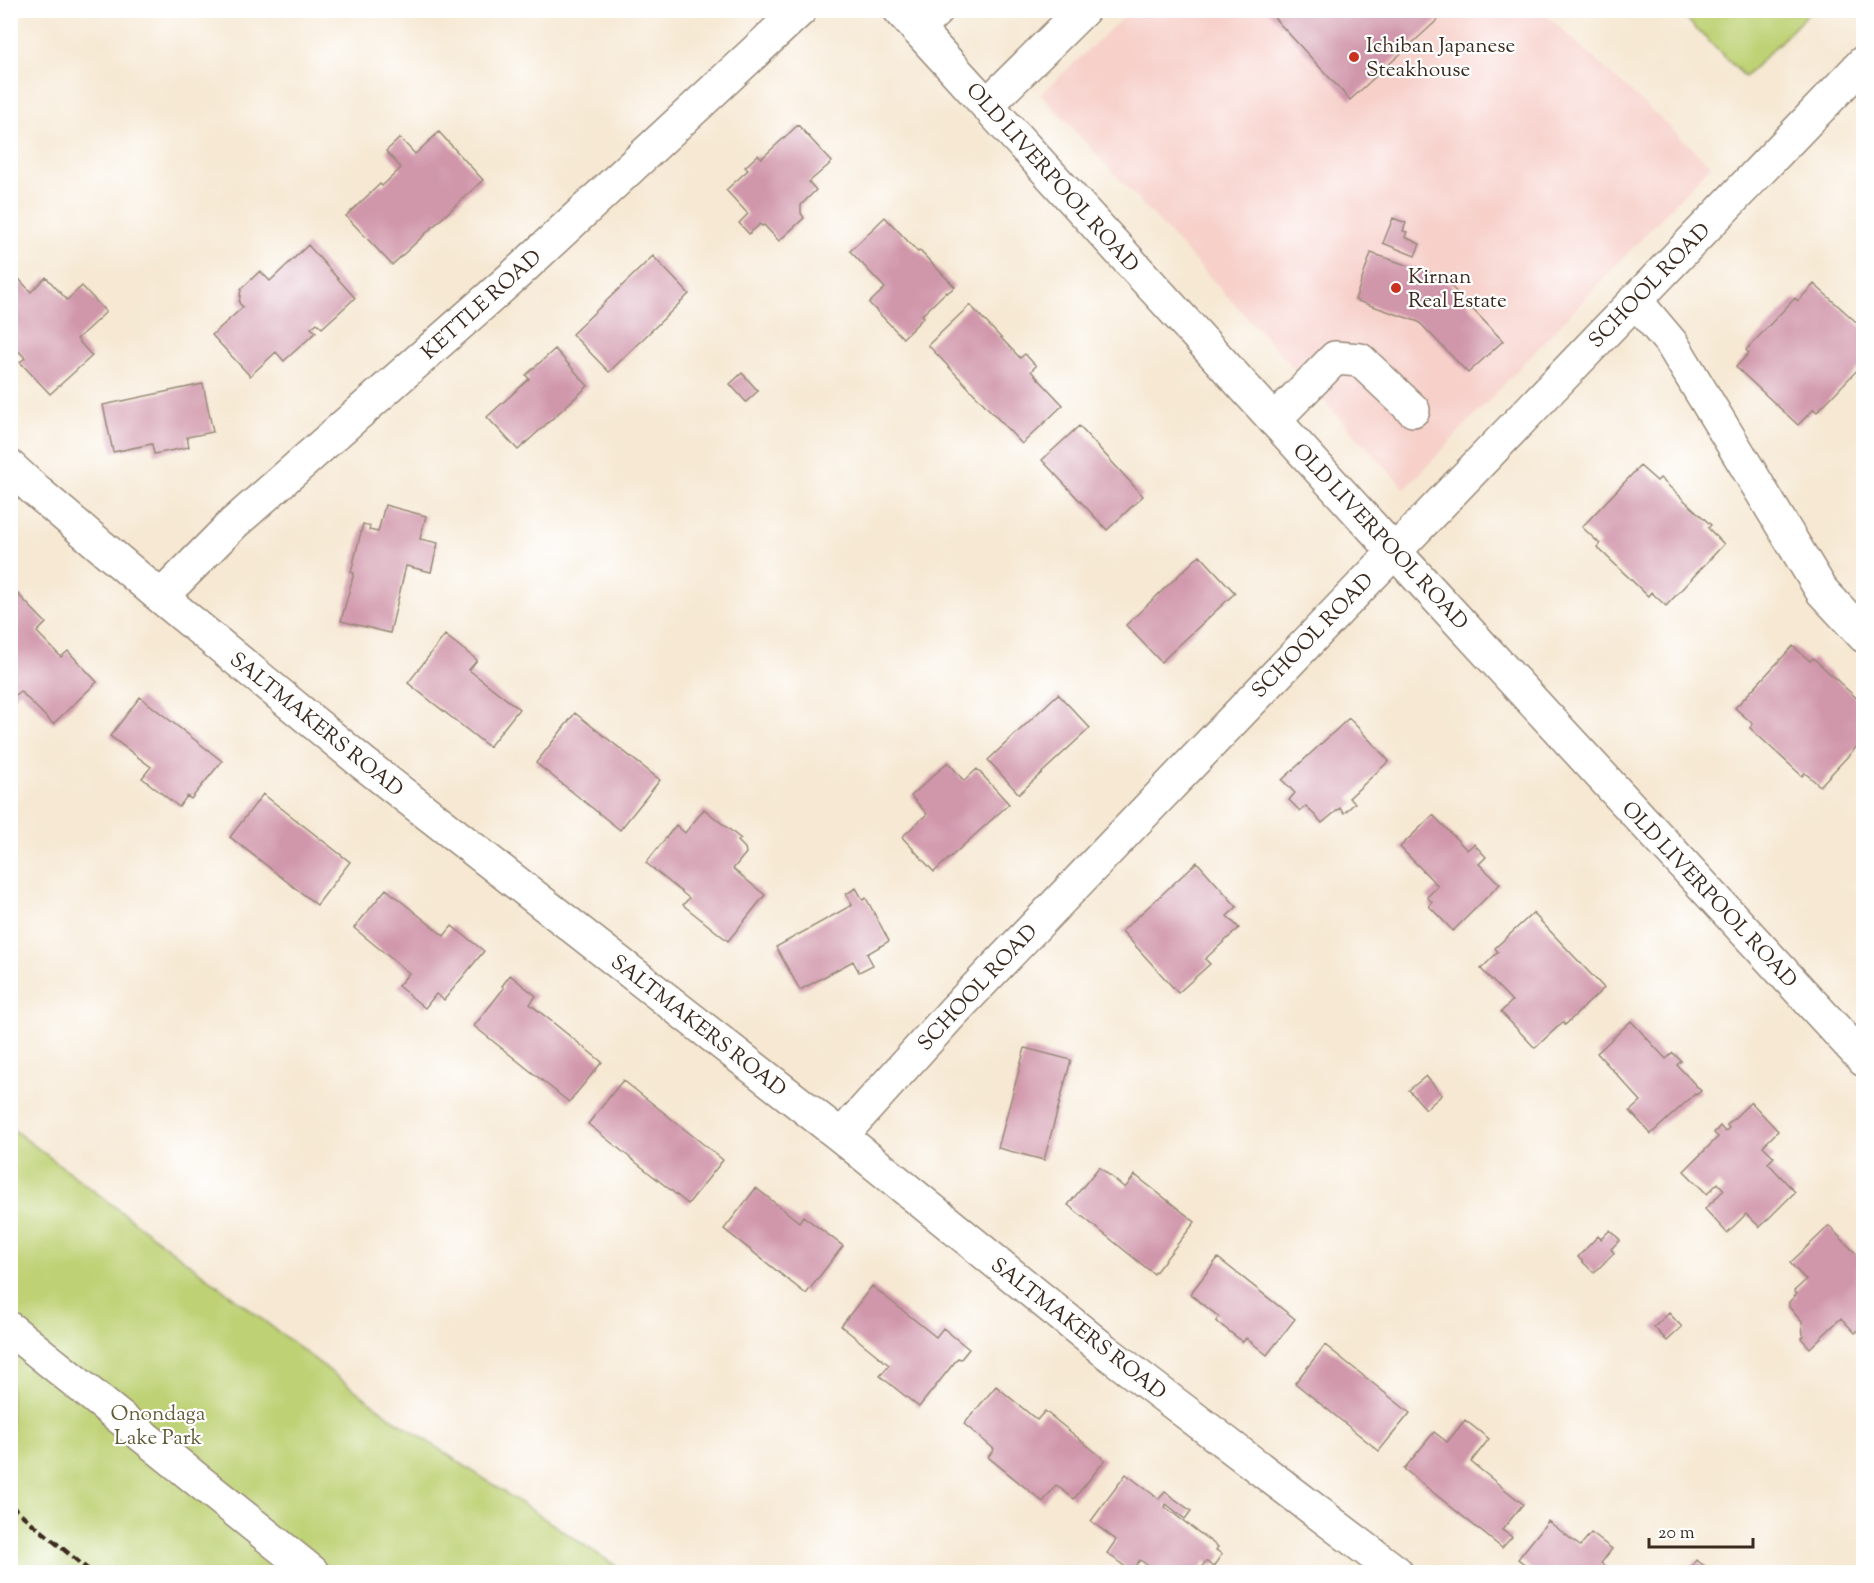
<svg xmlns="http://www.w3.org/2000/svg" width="1874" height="1583" font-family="'Sorts Mill Goudy',serif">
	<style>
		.built { fill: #f7d0ca }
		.green { fill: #bed175; stroke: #7c7e4a; stroke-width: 1.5 }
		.building { fill: #d096aa }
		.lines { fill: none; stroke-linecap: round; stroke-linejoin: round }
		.minor-casing { stroke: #988978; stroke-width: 36 }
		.major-casing { stroke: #988978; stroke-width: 36 }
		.minor { stroke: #fff; stroke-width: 33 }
		.major { stroke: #fff; stroke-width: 33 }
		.rail { stroke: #3b2a1e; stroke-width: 4.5; stroke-dasharray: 9 4.5; stroke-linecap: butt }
		.poi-dot { fill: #c8321e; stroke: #fff; stroke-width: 2 }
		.labels { text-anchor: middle; stroke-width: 4.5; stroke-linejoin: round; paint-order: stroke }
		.poi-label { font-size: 21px; fill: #3b2a1e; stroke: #fff; text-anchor: start }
		.street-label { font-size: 21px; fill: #3b2a1e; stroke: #fff }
		.park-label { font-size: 21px; fill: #625c38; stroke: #fff }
	</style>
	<rect width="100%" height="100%" fill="#fff"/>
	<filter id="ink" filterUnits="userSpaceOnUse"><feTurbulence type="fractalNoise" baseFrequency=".0167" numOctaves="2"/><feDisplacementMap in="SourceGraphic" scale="12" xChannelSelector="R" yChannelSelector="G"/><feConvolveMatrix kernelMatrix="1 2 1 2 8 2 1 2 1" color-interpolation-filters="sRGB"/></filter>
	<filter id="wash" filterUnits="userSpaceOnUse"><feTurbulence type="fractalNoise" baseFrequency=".008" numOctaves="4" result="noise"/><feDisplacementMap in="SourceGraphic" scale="24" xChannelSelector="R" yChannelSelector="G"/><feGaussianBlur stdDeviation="1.35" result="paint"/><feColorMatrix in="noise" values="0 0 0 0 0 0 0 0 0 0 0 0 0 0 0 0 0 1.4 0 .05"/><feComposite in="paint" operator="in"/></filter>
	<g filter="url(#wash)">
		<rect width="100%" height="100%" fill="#f6e8d3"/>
		<!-- built -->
		<path class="built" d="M 1130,11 L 1542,11 L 1711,165 L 1405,489 L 1041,94 Z"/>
		<!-- green -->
		<path class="green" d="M 1678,11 L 1811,11 L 1745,77 Z
			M 10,1127 L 389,1416 L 625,1572 L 11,1572 Z"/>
		<g id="blocks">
			<!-- building -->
			<path class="building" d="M 1267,10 L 1440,10 L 1444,14 L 1350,100 Z
				M 798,125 L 832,162 L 809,182 L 816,190 L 801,205 L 801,213 L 804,218 L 779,241 L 764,225 L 762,226 L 760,224 L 749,234 L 739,223 L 748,214 L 726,190 L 748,170 L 745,167 L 758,155 L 762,158 Z
				M 439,132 L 483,180 L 392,265 L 346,216 L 380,184 L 382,186 L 401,168 L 386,151 L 400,138 L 415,154 Z
				M 885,217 L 918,252 L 920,251 L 955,287 L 947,293 L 946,292 L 922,315 L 924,317 L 903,338 L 869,303 L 885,288 L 850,251 Z
				M 1393,218 L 1406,223 L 1403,231 L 1407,232 L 1405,237 L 1420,244 L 1415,256 L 1383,243 Z
				M 308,245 L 355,298 L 322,328 L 317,323 L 311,328 L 316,332 L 284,361 L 276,352 L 250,376 L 212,335 L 243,307 L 239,303 L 241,289 L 260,271 L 270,281 Z
				M 1371,253 L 1442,277 L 1503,341 L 1468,373 L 1419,322 L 1355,300 Z
				M 653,256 L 689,294 L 609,372 L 572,334 Z
				M 46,277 L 67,300 L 82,286 L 106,312 L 77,339 L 92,356 L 50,394 L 20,362 L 25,358 L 10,342 L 10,287 L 19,279 L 31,292 Z
				M 1814,284 L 1864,329 L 1864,356 L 1861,358 L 1864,363 L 1817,412 L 1814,409 L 1798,425 L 1736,367 L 1749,353 L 1746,350 L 1795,298 L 1798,301 Z
				M 970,305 L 1020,358 L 1025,354 L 1036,366 L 1031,371 L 1063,405 L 1022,444 L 928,345 Z
				M 555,349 L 588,386 L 518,450 L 487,417 L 529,379 L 526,375 Z
				M 742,373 L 758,391 L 746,402 L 730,384 Z
				M 203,384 L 213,432 L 187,437 L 189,447 L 154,454 L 152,444 L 113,452 L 103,405 Z
				M 1079,426 L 1143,496 L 1107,530 L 1042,460 Z
				M 1640,466 L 1657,481 L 1660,478 L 1711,525 L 1708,528 L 1724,544 L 1666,606 L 1651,592 L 1648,596 L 1597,547 L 1600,544 L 1582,527 Z
				M 385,505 L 426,516 L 420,539 L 438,543 L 431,572 L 406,566 L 390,633 L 341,621 L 354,573 L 351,572 L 363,524 L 370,526 L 369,530 L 378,532 Z
				M 1200,555 L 1235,593 L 1161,662 L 1126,625 Z
				M 18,594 L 46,623 L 37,632 L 61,657 L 68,651 L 97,682 L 53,724 L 20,691 L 10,701 L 10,602 Z
				M 445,635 L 477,660 L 469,670 L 519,709 L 489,747 L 408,683 Z
				M 1793,646 L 1810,661 L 1813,658 L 1864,705 L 1861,709 L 1864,712 L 1864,739 L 1820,786 L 1805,773 L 1802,776 L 1750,728 L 1753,724 L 1735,708 Z
				M 1058,694 L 1090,728 L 1019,794 L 988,760 Z
				M 140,697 L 222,761 L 191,799 L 187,796 L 179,807 L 142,778 L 151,767 L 110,736 Z
				M 575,713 L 660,780 L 620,830 L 536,763 Z
				M 1349,718 L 1389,761 L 1349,798 L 1355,803 L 1344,813 L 1340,808 L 1322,823 L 1306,806 L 1300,811 L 1289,800 L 1295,793 L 1282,780 Z
				M 948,762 L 964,781 L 977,769 L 1009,804 L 934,872 L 902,837 L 927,814 L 911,796 Z
				M 263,794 L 350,862 L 317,905 L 230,837 Z
				M 704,809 L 741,839 L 738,841 L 745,848 L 746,853 L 733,869 L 765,895 L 728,941 L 683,905 L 689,898 L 646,863 L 676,825 L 685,833 Z
				M 1433,815 L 1467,850 L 1474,844 L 1486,857 L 1479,864 L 1500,884 L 1453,931 L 1429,906 L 1432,902 L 1427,897 L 1438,886 L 1400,847 Z
				M 1197,862 L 1237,907 L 1227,916 L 1239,928 L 1205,959 L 1210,964 L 1178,993 L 1122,931 Z
				M 856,888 L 863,900 L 866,898 L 889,941 L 867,954 L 873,965 L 859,972 L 853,961 L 800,990 L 776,947 L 852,905 L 846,894 Z
				M 386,889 L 444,936 L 452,926 L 484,951 L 444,1000 L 436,994 L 425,1008 L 398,986 L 409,973 L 354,928 Z
				M 1533,913 L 1604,988 L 1565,1025 L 1563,1022 L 1535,1048 L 1501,1012 L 1512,1001 L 1481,969 L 1498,952 L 1495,948 Z
				M 510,975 L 536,996 L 530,1004 L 602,1062 L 569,1102 L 474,1026 L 504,988 L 502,986 Z
				M 1631,1021 L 1666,1059 L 1673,1053 L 1681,1061 L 1677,1065 L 1701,1091 L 1696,1095 L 1695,1094 L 1651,1134 L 1630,1111 L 1641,1101 L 1597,1053 Z
				M 1025,1048 L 1071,1060 L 1044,1160 L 998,1148 Z
				M 1426,1076 L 1442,1095 L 1426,1109 L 1409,1090 Z
				M 623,1080 L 723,1160 L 688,1204 L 588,1124 Z
				M 1751,1102 L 1778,1131 L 1763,1146 L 1774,1157 L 1768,1163 L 1795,1192 L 1760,1227 L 1746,1214 L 1727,1233 L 1705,1209 L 1724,1190 L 1718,1183 L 1707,1194 L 1684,1171 L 1718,1137 L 1714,1133 L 1720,1126 L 1725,1132 L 1729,1128 L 1727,1125 Z
				M 1099,1167 L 1125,1188 L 1135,1175 L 1195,1222 L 1154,1274 L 1068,1205 Z
				M 756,1188 L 799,1222 L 803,1216 L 843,1246 L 806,1294 L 724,1229 Z
				M 1829,1226 L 1863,1261 L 1858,1265 L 1864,1270 L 1864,1325 L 1855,1333 L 1841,1318 L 1810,1348 L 1801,1338 L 1803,1336 L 1802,1322 L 1789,1307 L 1789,1302 L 1797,1294 L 1794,1291 L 1806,1280 L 1790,1263 Z
				M 1610,1230 L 1620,1240 L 1611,1249 L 1614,1253 L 1594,1273 L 1578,1257 L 1598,1236 L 1601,1239 Z
				M 1218,1258 L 1295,1319 L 1267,1355 L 1246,1338 L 1243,1342 L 1216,1321 L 1219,1317 L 1190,1294 Z
				M 872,1286 L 936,1337 L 943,1328 L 969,1349 L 961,1359 L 958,1358 L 919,1407 L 880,1376 L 889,1365 L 841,1326 Z
				M 1669,1313 L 1682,1327 L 1667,1341 L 1654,1327 Z
				M 1325,1345 L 1410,1413 L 1379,1451 L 1295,1383 Z
				M 996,1386 L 1037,1420 L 1045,1411 L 1105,1460 L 1074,1499 L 1056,1485 L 1043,1502 L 988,1457 L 994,1449 L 964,1424 Z
				M 1465,1420 L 1489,1439 L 1471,1462 L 1523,1504 L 1502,1530 L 1512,1537 L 1502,1548 L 1404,1469 L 1434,1432 L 1447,1442 Z
				M 1126,1474 L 1159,1499 L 1165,1492 L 1191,1511 L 1185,1519 L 1166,1504 L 1165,1507 L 1218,1547 L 1216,1550 L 1222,1554 L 1213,1567 L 1206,1561 L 1198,1572 L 1157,1572 L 1140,1560 L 1131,1571 L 1107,1553 L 1116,1540 L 1091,1521 Z
				M 1548,1521 L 1580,1546 L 1591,1533 L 1612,1549 L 1601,1563 L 1613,1572 L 1535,1572 L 1518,1559 Z
				M 1696,1560 L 1714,1572 L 1688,1572 Z"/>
		</g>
	</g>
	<g filter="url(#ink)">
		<use href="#blocks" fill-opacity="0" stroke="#988978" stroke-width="1.5"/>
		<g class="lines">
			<defs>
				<path id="minor" d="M 917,29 L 937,10
					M 987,105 L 1083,10
					M 1635,300 L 1672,344 L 1822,591 L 1864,636
					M 1274,420 L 1335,358 L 1360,360 L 1413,410
					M 10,467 L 35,490 L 161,597 L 363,763 L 841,1136 L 1104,1350 L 1396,1572
					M 161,597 L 233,524 L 515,275 L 800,10
					M 841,1136 L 952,1013 L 1864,62"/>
				<path id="major" d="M 900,10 L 1393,550 L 1864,1060
					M 10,1329 L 312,1572"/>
			</defs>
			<!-- minor casing -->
			<use href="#minor" class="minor-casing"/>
			<!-- major casing -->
			<use href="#major" class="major-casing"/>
			<!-- minor -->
			<use href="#minor" class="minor"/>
			<!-- major -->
			<use href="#major" class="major"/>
			<!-- rail -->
			<path class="rail" d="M 10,1505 L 91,1572"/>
		</g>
	</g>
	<!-- markers -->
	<g class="poi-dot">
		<circle cx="1354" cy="57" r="6"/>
		<circle cx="1396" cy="288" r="6"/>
	</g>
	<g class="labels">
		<!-- poi labels -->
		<g class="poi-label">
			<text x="1366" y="52">Ichiban Japanese<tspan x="1366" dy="24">Steakhouse</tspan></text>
			<text x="1408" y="283">Kirnan<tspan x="1408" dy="24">Real Estate</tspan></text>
		</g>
		<!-- street labels -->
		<g class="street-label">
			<text transform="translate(1053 177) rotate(48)" y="7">OLD LIVERPOOL ROAD</text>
			<text transform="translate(1649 285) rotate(-46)" y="7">SCHOOL ROAD</text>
			<text transform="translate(481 304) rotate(-42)" y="7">KETTLE ROAD</text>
			<text transform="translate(1381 536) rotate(47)" y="7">OLD LIVERPOOL ROAD</text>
			<text transform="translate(1312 635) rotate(-46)" y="7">SCHOOL ROAD</text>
			<text transform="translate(317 724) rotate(39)" y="7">SALTMAKERS ROAD</text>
			<text transform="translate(1710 894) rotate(47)" y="7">OLD LIVERPOOL ROAD</text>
			<text transform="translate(977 987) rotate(-47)" y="7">SCHOOL ROAD</text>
			<text transform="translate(699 1025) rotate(38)" y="7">SALTMAKERS ROAD</text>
			<text transform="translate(1079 1328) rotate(38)" y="7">SALTMAKERS ROAD</text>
		</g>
		<!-- park labels -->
		<g class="park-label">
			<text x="158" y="1420">Onondaga<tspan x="158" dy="24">Lake Park</tspan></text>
		</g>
	</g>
	<!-- margin -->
	<rect width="1874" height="1583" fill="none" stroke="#fff" stroke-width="36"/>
	<!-- scale -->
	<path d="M1649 1538v9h104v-9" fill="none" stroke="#3b2a1e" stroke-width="3"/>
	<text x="1658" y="1538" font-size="18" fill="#3b2a1e" stroke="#ffffff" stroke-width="4.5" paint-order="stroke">20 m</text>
</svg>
